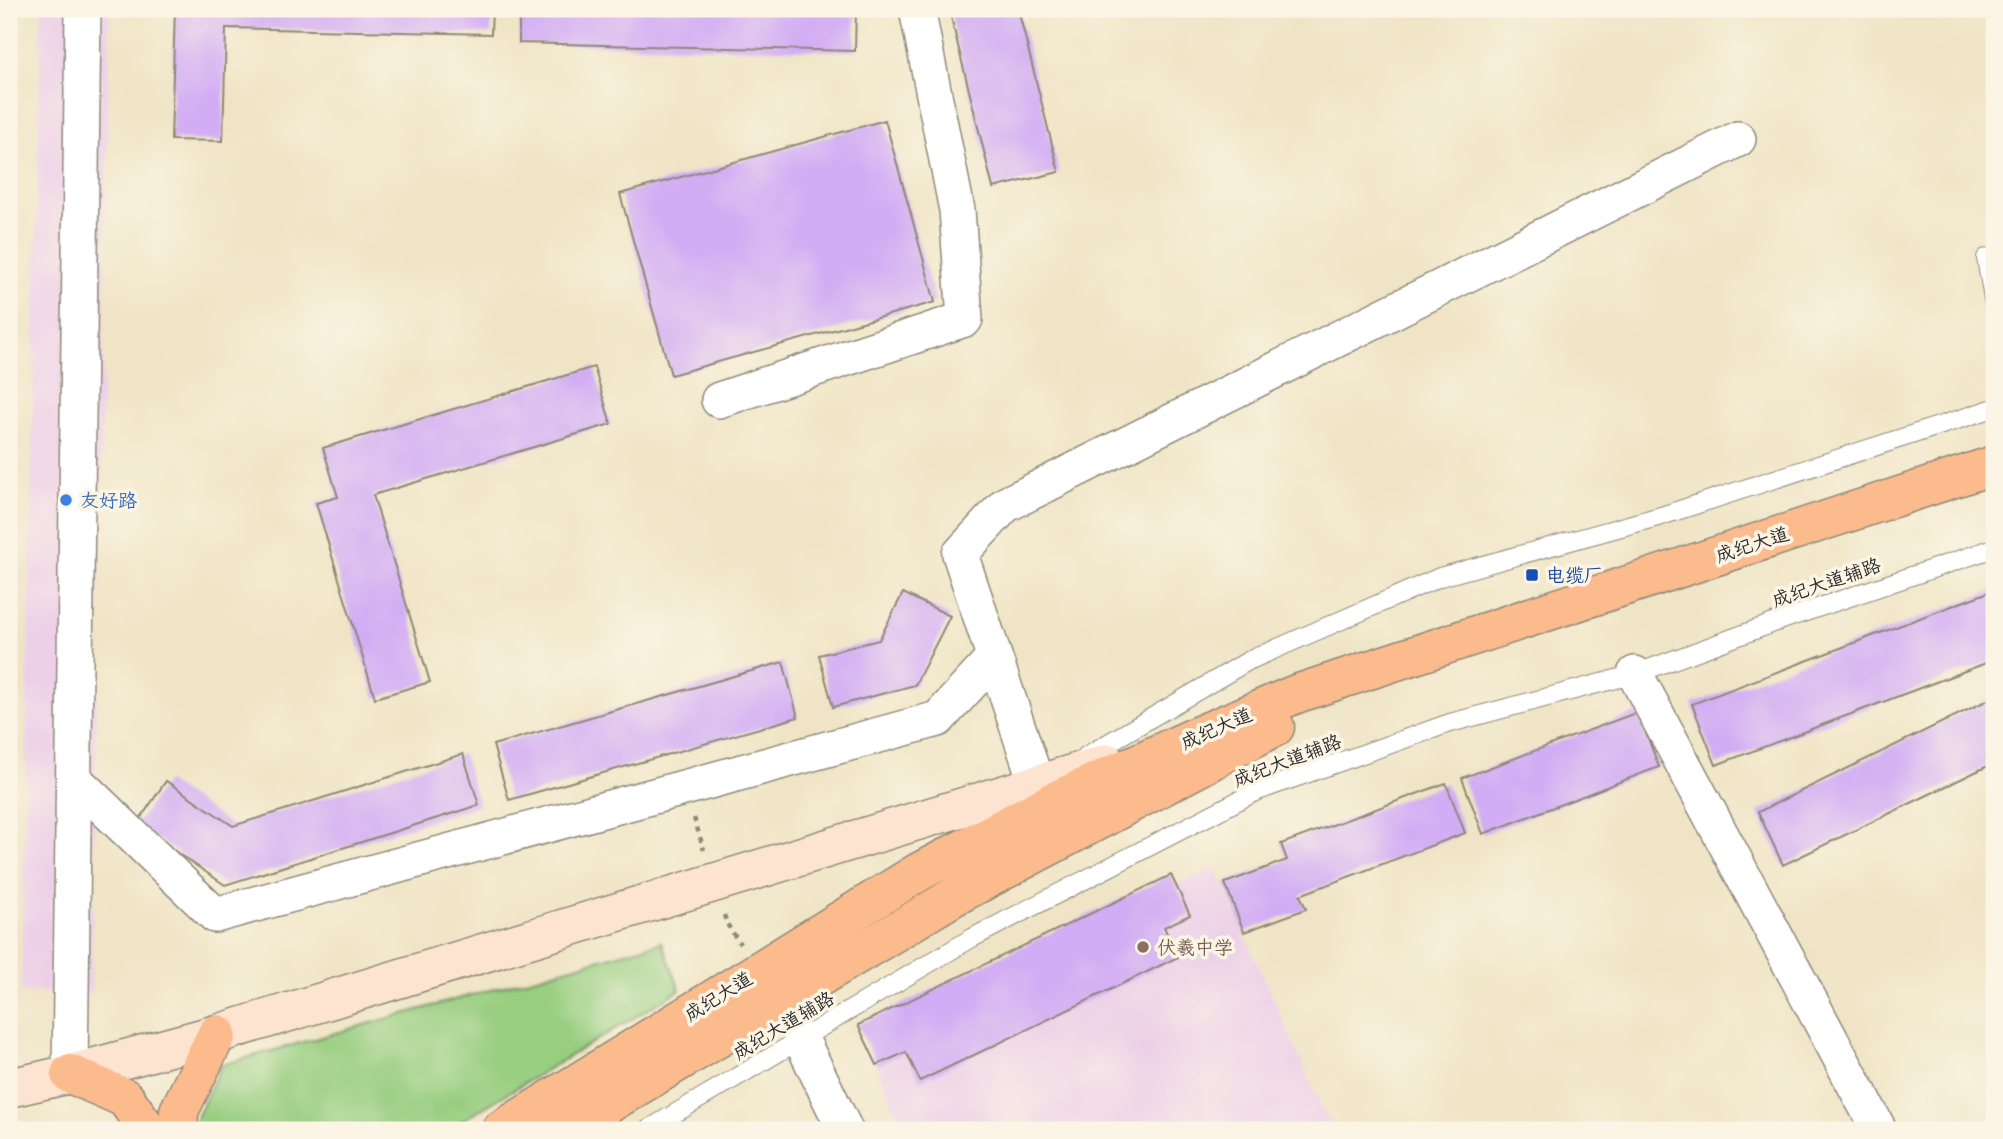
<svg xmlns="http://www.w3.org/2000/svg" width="2003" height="1139" font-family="'Shantell Sans','LXGW WenKai TC',sans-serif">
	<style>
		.built { fill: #edd0e8 }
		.green { fill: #98ce80; stroke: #627c56; stroke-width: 2 }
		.building { fill: #d2acf4 }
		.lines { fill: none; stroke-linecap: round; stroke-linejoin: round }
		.lane-casing { stroke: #8d8878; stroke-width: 20 }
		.street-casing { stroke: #8d8878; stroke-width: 38 }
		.secondary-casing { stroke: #8d8878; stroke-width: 41 }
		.highway-casing { stroke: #8d8878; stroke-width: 41 }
		.path { stroke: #8d8878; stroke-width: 4.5; stroke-dasharray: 5 5; stroke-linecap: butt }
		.lane { stroke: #fff; stroke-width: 18 }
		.street { stroke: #fff; stroke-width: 35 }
		.secondary { stroke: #fde4d1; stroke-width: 38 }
		.highway { stroke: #fbbb8d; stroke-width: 38 }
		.shop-dot { fill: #3f7fe0; stroke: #fcf5e5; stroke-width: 2.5 }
		.transit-dot { fill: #1a4fb4; stroke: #fcf5e5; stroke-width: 2.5 }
		.education-dot { fill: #8d6e63; stroke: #fcf5e5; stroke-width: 2.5 }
		.labels { text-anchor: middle; stroke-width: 7; stroke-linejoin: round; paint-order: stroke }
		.shop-label { font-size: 19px; fill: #366cbe; stroke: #fcf5e5; text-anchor: start }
		.street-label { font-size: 19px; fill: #2b2b2b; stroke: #fcf5e5 }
		.transit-label { font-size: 19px; fill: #164399; stroke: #fcf5e5; text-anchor: start }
		.education-label { font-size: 19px; fill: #785e54; stroke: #fcf5e5; text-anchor: start }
	</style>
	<rect width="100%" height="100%" fill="#fcf5e5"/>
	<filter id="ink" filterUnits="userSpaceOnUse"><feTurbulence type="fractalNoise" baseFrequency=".0143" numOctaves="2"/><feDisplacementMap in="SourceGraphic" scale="14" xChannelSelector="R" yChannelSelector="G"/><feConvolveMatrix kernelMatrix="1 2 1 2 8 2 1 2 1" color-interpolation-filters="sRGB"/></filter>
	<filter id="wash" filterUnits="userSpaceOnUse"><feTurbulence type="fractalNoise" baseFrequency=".00686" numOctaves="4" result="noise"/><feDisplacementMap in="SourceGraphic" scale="28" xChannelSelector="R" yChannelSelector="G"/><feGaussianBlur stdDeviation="1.57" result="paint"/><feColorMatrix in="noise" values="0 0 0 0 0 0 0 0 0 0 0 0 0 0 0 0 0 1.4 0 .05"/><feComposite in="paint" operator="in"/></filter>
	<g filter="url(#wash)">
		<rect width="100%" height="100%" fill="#efe4c5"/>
		<!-- built -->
		<path class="built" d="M 41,9 L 110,9 L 91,993 L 21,992 Z
			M 1215,868 L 1332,1130 L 904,1130 L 858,1025 Z"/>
		<!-- green -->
		<path class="green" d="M 662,942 L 680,990 L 446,1130 L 197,1130 L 195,1122 L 221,1065 Z"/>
		<g id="blocks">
			<!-- building -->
			<path class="building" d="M 175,9 L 492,9 L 491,34 L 226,28 L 223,141 L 171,140 Z
				M 519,9 L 856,9 L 855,51 L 519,43 Z
				M 949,9 L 1018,9 L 1059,172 L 993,188 Z
				M 885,120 L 935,302 L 671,375 L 620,194 Z
				M 594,367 L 611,424 L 373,495 L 430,682 L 375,698 L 316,503 L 338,497 L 323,448 Z
				M 1994,590 L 1994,660 L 1716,765 L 1692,704 Z
				M 903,593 L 950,616 L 915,685 L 833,707 L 819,655 L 879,640 Z
				M 783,662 L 798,717 L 509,800 L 493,745 Z
				M 1994,697 L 1994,763 L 1783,865 L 1758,812 Z
				M 1638,712 L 1659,767 L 1483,834 L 1462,778 Z
				M 463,754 L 479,805 L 225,885 L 136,825 L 166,781 L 233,826 Z
				M 1446,783 L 1465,833 L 1300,895 L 1306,909 L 1244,932 L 1225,883 L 1287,860 L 1281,844 Z
				M 1171,875 L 1190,915 L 1164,927 L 1178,957 L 920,1081 L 906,1052 L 877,1065 L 858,1025 Z"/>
		</g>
	</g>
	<g filter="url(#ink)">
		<use href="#blocks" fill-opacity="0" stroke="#8d8878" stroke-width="2"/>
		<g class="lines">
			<defs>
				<path id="lane" d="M 1994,256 L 1986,258 L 1994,304
					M 1086,756 L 1248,661 L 1440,577 L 1661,516 L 1994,408
					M 647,1130 L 972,938 L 1255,792 L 1450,723 L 1635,674 L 1779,621 L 1994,548"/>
				<path id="street" d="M 719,400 L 965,319 L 957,210 L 917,9
					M 1635,674 L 1879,1130
					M 75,780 L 215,915 L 938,719 L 994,658
					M 1037,785 L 960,554 L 1005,505 L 1738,139
					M 801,1039 L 845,1130
					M 70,1074 L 83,9"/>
				<path id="secondary" d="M 9,1088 L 70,1074 L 217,1034 L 1108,763"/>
				<path id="highway" d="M 70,1074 L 125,1098 L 148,1130
					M 178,1130 L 179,1111 L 217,1034
					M 501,1130 L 919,872 L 1052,802 L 1199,735 L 1296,694 L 1994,465
					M 565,1130 L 955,896 L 1275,727"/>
			</defs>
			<!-- lane casing -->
			<use href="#lane" class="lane-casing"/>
			<!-- street casing -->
			<use href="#street" class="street-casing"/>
			<!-- secondary casing -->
			<use href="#secondary" class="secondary-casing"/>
			<!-- highway casing -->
			<use href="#highway" class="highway-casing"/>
			<!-- path -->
			<path class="path" d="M 694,818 L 704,850
				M 724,915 L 727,924 L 740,944"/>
			<!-- lane -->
			<use href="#lane" class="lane"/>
			<!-- street -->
			<use href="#street" class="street"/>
			<!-- secondary -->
			<use href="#secondary" class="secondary"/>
			<!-- highway -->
			<use href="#highway" class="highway"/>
		</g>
	</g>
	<!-- markers -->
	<circle class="shop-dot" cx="66" cy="500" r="7"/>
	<rect class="transit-dot" x="1525" y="568" width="14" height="14" rx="3.5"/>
	<circle class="education-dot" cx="1143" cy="947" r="7"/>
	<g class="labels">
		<!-- shop labels -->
		<g class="shop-label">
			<text x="80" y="507">友好路</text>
		</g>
		<!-- street labels -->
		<g class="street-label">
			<text transform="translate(1752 544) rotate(-18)" y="7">成纪大道</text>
			<text transform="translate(1826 582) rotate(-19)" y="7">成纪大道辅路</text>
			<text transform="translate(1216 728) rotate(-24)" y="7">成纪大道</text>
			<text transform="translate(1287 760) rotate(-21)" y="7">成纪大道辅路</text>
			<text transform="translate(718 996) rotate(-32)" y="7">成纪大道</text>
			<text transform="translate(783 1025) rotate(-31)" y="7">成纪大道辅路</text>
		</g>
		<!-- transit labels -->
		<g class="transit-label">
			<text x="1546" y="582">电缆厂</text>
		</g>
		<!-- education labels -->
		<g class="education-label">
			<text x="1157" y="954">伏羲中学</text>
		</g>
	</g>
	<!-- margin -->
	<rect width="2003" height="1139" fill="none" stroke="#fcf5e5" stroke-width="35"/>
</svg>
